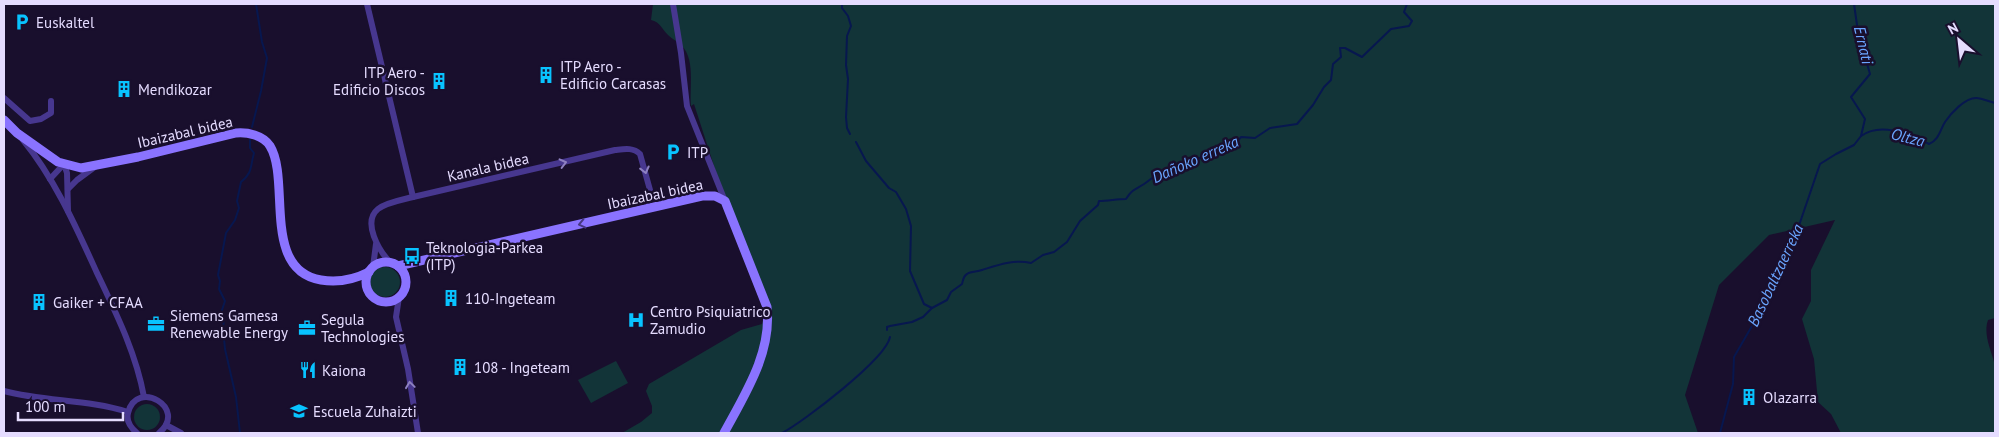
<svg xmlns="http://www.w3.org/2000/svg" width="1999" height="437" viewBox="0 0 1999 437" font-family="'PT Sans',sans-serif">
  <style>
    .green { fill: #123438 }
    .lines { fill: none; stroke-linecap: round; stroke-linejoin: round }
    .stream { stroke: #07174f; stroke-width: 2 }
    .street { stroke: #47378f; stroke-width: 6 }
    .secondary { stroke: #8a73ff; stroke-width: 9 }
    .oneway { stroke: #8e81c1 }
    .oneway2 { stroke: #463781 }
    .labels { text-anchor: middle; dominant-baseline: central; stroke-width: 5; stroke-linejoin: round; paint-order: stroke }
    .poi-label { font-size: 15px; fill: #e5dcff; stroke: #190f2d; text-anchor: start }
    .street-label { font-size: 15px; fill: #e5dcff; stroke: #190f2d }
    .water-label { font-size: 16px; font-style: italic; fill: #6aa5ff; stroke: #190f2d }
  </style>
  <rect width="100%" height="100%" fill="#190f2d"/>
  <!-- green -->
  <g class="green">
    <path d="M653,4h1342v314l-7,2c-5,14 3,30 6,42 5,15 1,54 1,71h-154l-10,-19 -13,-12 -4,-43 -12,-40 9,-18v-31l24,-50 -66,15 -50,50 -34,110 13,38h-1076l19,-11 11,-9v-7l-6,-15 3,-7 92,-54 21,-6 3,-11 -39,-110 -32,-99 -3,2c-2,-19 5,-47 -10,-61 -4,-4 -9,-6 -13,-10 -6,-6 -8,-13 -17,-15z"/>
    <circle cx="385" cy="282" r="15"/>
    <polygon points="616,361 628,383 591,403 578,380"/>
    <circle cx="147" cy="417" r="13"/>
  </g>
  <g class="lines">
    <!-- stream -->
    <g class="stream">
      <polyline points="842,4 842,8 848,16 851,26 847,36 846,65 848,79 846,117 847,128 850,134"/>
      <polyline points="252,127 261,91 267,58 262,42 256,4"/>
      <path d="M1861,136c21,-15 48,-1 68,8 10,-4 11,-14 16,-22 6,-9 20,-24 31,-24 6,0 14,4 19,5"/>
      <polyline points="856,142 866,161 889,188 896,192 906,209 911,226 910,271 924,304 932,308"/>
      <path d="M887,330v-3l3,-1 22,-4 11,-5 9,-9 15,-8 4,-8 11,-8c1,-3 1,-8 5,-10 4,-3 10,-2 15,-4 16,-5 32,-11 49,-7l12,-8 11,-3 13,-10 13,-21 18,-16 1,-4c9,0 18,-2 27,-2 6,-10 9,-9 18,-15 10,-7 15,-13 28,-14l3,-5c9,0 62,-20 66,-28l14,1 15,-10 27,-4 16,-19 11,-18 7,-7 2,-16 8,-7 -1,-9h5l17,9 29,-28 18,-3 3,-5 -8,-9 3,-8"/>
      <path d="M240,433l-4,-36 -11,-48 -2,-21 1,-9 -3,-6 4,-12 -6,-12 1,-8 -2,-6 8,-42 9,-13 4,-12 -2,-7 4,-19c12,-10 9,-15 13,-29l-4,-5v-8"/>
      <path d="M782,433c21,-11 104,-74 108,-96"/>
      <polyline points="1720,433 1733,384 1734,357 1767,300 1793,243 1820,164 1836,154 1854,145 1861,136 1865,119 1851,97 1870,74 1858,32 1854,4"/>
    </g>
    <!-- street -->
    <g class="street">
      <polyline points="367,4 413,197"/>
      <polyline points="673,4 681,53 687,106 725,201"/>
      <polyline points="4,98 30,121 41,119 51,113 51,101"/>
      <path d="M23,140c32,39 53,87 74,133 19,40 39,80 47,124"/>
      <polyline points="50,179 64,164 67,173 68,211"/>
      <polyline points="68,189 77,180 96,166"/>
      <path d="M390,262c-11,-11 -28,-40 -12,-53 9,-7 24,-9 35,-12l202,-47c9,-1 18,-3 25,4l10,36 -3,18"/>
      <polyline points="373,267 376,244"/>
      <polyline points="399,297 396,317 408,369 418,433"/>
      <path d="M4,391c41,11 84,8 124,21"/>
      <polyline points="166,425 181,433"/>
      <path d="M137,433c-6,-5 -11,-12 -9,-20 8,-35 61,-5 31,20"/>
    </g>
    <!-- secondary -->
    <g class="secondary">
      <path d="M4,120l13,13 41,29 23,6 57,-11 98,-24c11,-1 27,2 34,13 21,34 -9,124 51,134 17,3 32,0 48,-8"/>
      <circle cx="386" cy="282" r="20"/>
      <path d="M398,266l304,-70h13l10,5 42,106c5,46 -22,87 -43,126"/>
    </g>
  </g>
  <!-- one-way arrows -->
  <defs><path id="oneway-chevron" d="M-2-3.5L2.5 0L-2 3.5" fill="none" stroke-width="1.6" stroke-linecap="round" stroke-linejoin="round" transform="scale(1.25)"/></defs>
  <g class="oneway">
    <use href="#oneway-chevron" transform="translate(563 163) rotate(-14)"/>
    <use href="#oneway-chevron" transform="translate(645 170) rotate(76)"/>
    <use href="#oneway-chevron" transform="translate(410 385) rotate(-98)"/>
  </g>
  <use class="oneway2" href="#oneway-chevron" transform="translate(582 224) rotate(167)"/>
  <!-- icons -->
  <defs>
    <g id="parking-bare" transform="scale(1.35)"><path d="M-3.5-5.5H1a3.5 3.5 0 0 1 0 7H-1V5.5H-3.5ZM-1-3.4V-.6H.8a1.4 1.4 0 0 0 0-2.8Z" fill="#08c3ff" stroke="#190f2d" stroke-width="2.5" paint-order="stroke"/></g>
    <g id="building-bare" transform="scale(1.35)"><path d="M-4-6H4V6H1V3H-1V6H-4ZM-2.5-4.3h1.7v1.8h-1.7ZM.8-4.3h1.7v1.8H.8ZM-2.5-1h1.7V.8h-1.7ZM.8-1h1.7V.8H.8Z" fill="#08c3ff" stroke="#190f2d" stroke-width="2.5" paint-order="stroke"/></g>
    <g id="bus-bare" transform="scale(1.35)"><path d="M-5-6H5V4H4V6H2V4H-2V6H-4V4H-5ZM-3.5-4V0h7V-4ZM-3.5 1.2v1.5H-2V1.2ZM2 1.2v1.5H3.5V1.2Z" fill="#08c3ff" stroke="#190f2d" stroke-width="2.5" paint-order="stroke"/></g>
    <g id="hospital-bare" transform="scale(1.35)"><path d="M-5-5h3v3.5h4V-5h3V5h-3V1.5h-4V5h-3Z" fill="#08c3ff" stroke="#190f2d" stroke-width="2.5" paint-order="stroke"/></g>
    <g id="office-bare" transform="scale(1.35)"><path d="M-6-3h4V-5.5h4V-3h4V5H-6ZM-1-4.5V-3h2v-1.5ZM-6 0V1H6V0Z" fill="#08c3ff" stroke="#190f2d" stroke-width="2.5" paint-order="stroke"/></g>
    <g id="restaurant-bare" transform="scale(1.35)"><path d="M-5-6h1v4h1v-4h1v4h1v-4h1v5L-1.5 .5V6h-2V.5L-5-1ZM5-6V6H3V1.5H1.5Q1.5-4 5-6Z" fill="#08c3ff" stroke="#190f2d" stroke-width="2.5" paint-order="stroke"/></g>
    <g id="school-bare" transform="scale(1.35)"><path d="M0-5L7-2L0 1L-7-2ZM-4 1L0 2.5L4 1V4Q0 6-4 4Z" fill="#08c3ff" stroke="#190f2d" stroke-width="2.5" paint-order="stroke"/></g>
  </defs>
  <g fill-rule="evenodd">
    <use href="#parking-bare" x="22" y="22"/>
    <use href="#building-bare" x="546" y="75"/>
    <use href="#building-bare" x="439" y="81"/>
    <use href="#building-bare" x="124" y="89"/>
    <use href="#parking-bare" x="673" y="152"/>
    <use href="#bus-bare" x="412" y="256"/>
    <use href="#building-bare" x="451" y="298"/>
    <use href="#building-bare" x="39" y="302"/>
    <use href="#hospital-bare" x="636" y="320"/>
    <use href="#office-bare" x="156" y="324"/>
    <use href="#office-bare" x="307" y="328"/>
    <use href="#building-bare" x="460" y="367"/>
    <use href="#restaurant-bare" x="308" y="370"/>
    <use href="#building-bare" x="1749" y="397"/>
    <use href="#school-bare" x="299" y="411"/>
  </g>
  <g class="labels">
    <!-- poi labels -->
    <g class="poi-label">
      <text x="36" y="22">Euskaltel</text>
      <text x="560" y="66">ITP Aero -<tspan x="560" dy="17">Edificio Carcasas</tspan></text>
      <text x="425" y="72" text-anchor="end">ITP Aero -<tspan x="425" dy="17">Edificio Discos</tspan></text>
      <text x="138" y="89">Mendikozar</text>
      <text x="687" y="152">ITP</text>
      <text x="426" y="247">Teknologia-Parkea<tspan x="426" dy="17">(ITP)</tspan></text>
      <text x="465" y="298">110-Ingeteam</text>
      <text x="53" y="302">Gaiker + CFAA</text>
      <text x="650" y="311">Centro Psiquiatrico<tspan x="650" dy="17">Zamudio</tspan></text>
      <text x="170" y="315">Siemens Gamesa<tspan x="170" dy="17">Renewable Energy</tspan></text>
      <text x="321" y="319">Segula<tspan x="321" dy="17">Technologies</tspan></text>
      <text x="474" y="367">108 - Ingeteam</text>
      <text x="322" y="370">Kaiona</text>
      <text x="1763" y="397">Olazarra</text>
      <text x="313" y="411">Escuela Zuhaizti</text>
    </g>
    <!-- street labels -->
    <g class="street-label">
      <text transform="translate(185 132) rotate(-13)">Ibaizabal bidea</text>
      <text transform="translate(488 167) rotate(-13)">Kanala bidea</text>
      <text transform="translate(655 194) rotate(-12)">Ibaizabal bidea</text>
    </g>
    <!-- water labels -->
    <g class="water-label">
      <text transform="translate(1864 45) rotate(77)">Ernati</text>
      <text transform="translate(1908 137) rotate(14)">Oltza</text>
      <text transform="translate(1195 159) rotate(-24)">Dañoko erreka</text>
      <text transform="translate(1775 275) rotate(-65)">Basobaltzaerreka</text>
    </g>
  </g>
  <!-- border -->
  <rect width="1999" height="437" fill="none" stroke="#e5dcff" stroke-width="10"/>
  <!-- north arrow -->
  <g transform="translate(1959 40) rotate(332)" stroke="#190f2d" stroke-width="4" paint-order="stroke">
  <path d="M0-4L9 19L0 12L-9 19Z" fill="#e5dcff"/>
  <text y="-8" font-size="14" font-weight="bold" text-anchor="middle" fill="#e5dcff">N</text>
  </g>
  <!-- scale -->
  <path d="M18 412v8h105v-8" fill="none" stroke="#e5dcff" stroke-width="2.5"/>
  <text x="25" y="412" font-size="15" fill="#e5dcff" stroke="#190f2d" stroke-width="4" paint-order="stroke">100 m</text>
</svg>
